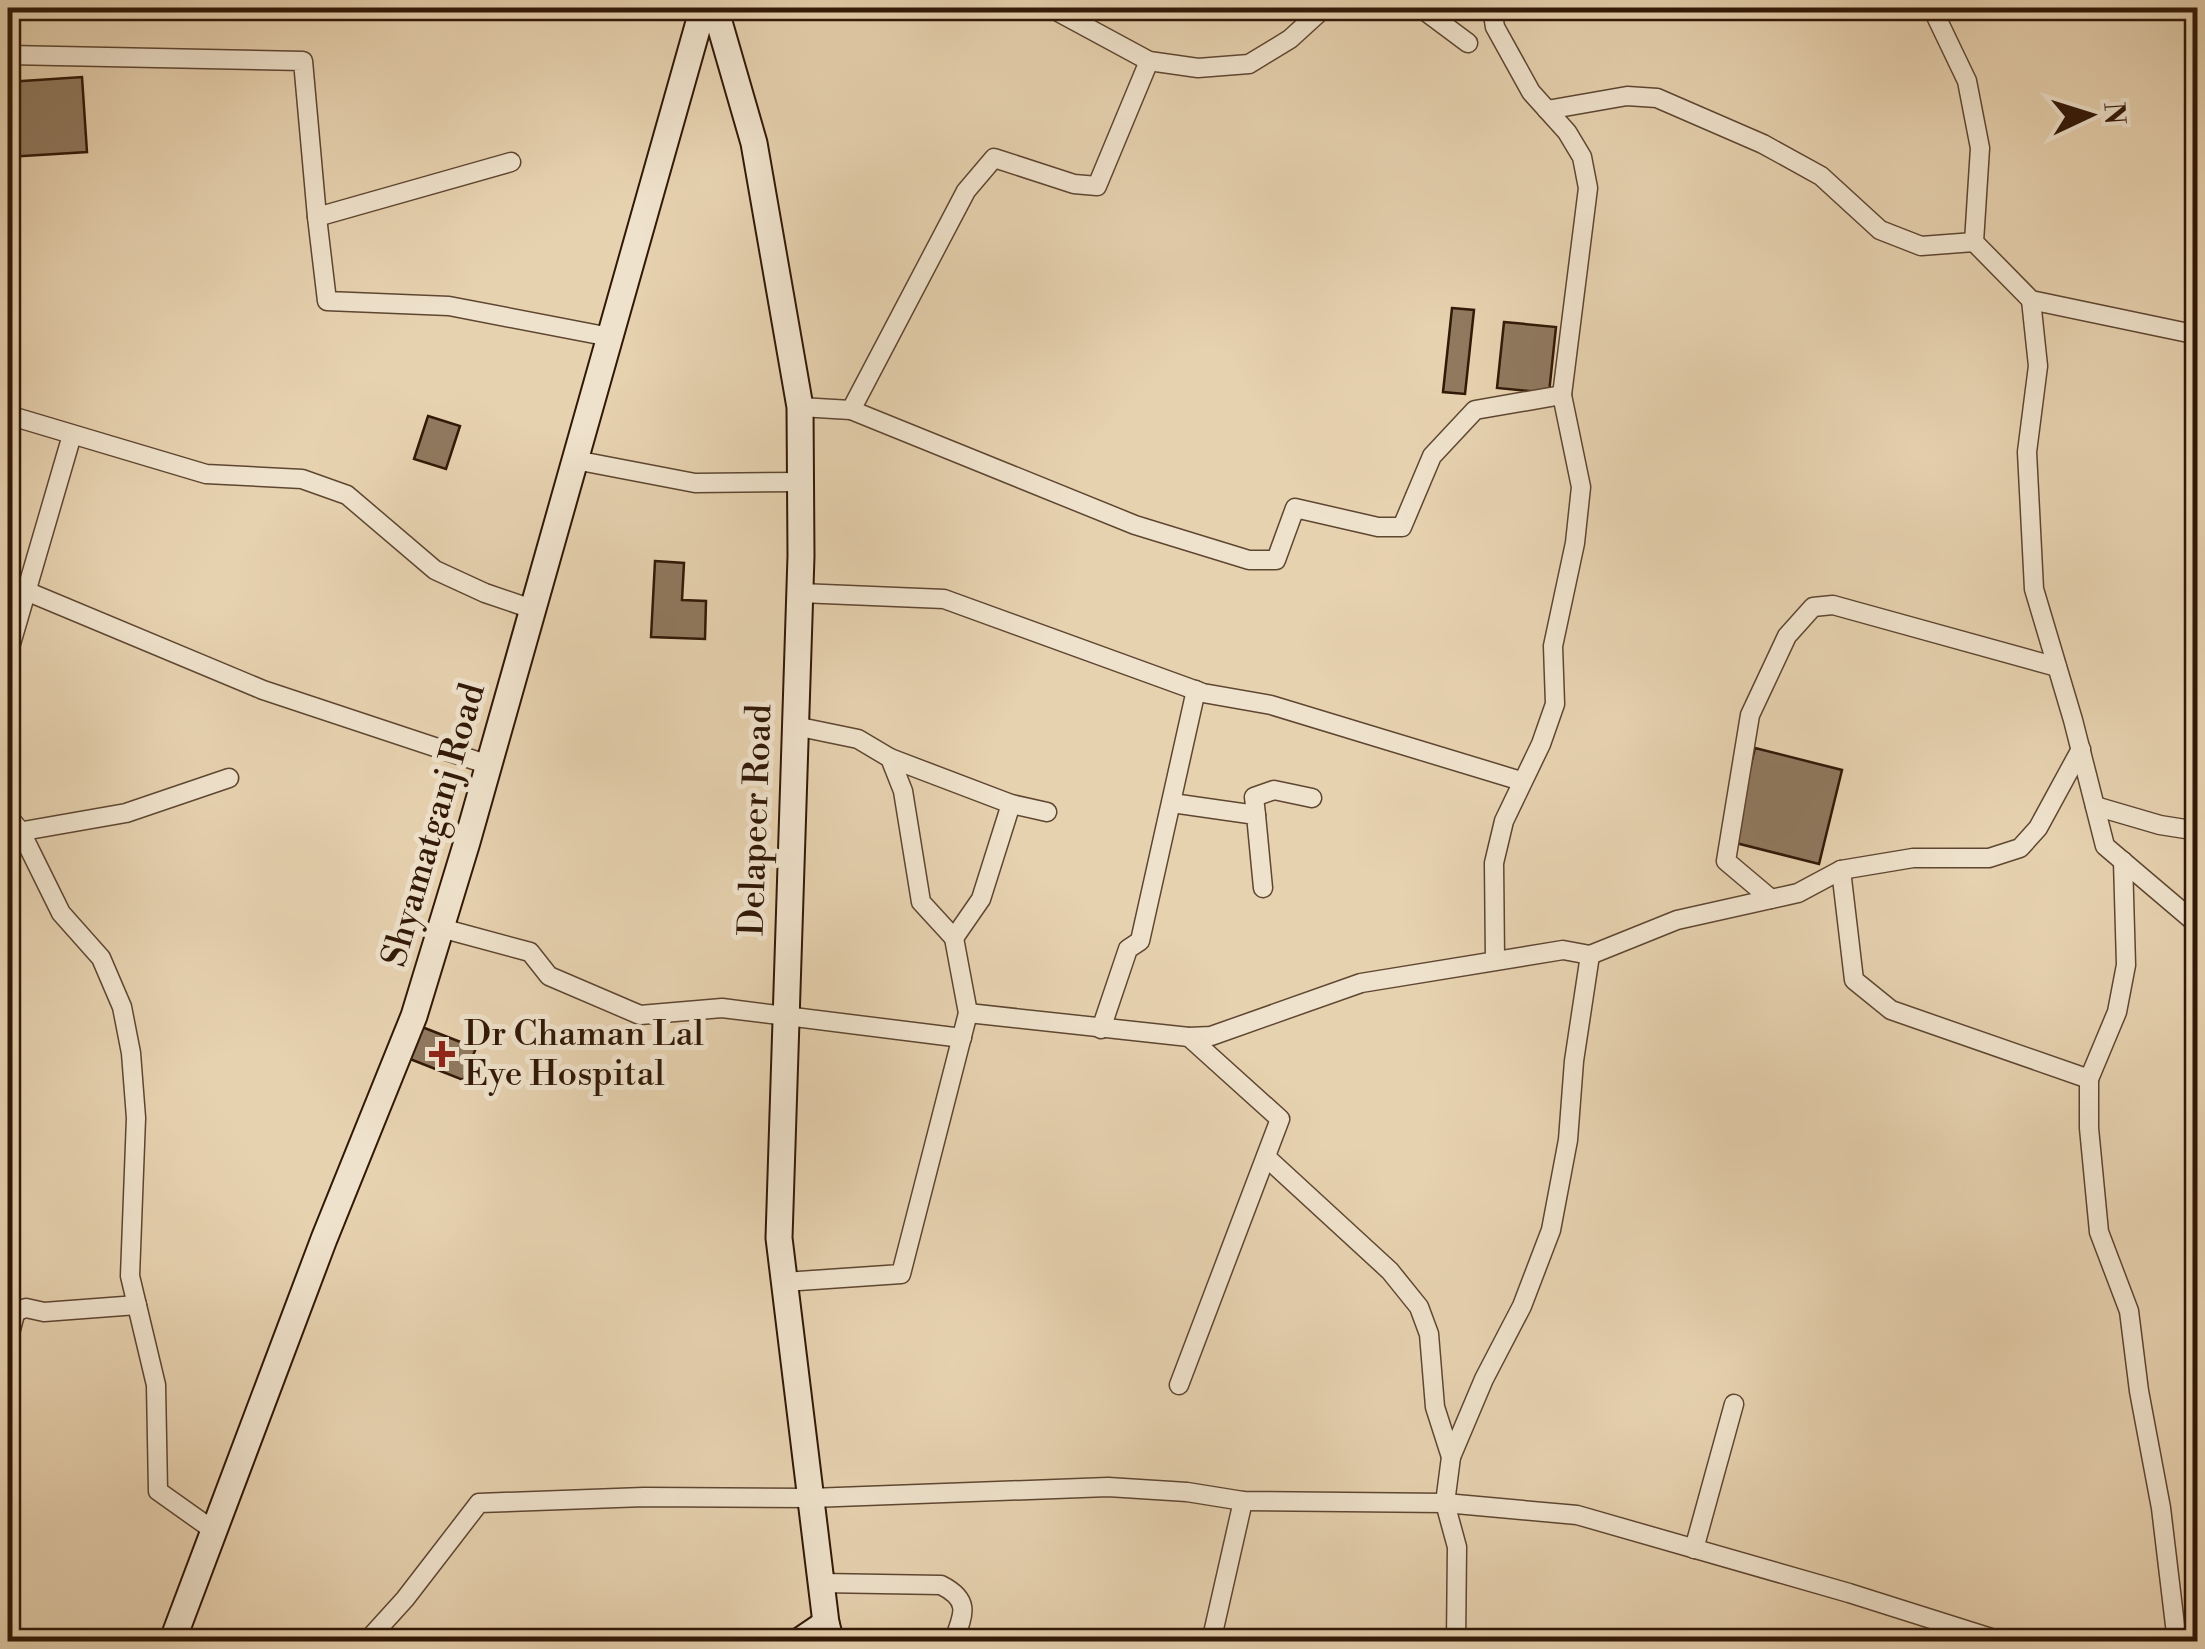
<svg xmlns="http://www.w3.org/2000/svg" width="2205" height="1649" viewBox="0 0 2205 1649" font-family="'Libre Bodoni',serif">
  <style>
    .building { fill: #90795f; stroke: #311807; stroke-width: 2.5 }
    .lines { fill: none; stroke-linecap: round; stroke-linejoin: round }
    .street-casing { stroke: #5e4631; stroke-width: 21 }
    .secondary-casing { stroke: #311807; stroke-width: 29 }
    .street { stroke: #efe2cc; stroke-width: 18 }
    .secondary { stroke: #efe2cc; stroke-width: 25 }
    .poi-dot { fill: #8f2418; stroke: #efe2cc; stroke-width: 4 }
    .labels { text-anchor: middle; dominant-baseline: central; stroke-width: 10; stroke-linejoin: round; paint-order: stroke }
    .street-label { font-size: 35px; fill: #311807; stroke: #efe2cc }
    .poi-label { font-size: 35px; fill: #311807; stroke: #efe2cc; text-anchor: start }
  </style>
  <rect width="100%" height="100%" fill="#e7d2b0"/>
  <filter id="stains"><feTurbulence type="fractalNoise" baseFrequency=".002" numOctaves="4"/><feColorMatrix values="0 0 0 0 .2 0 0 0 0 .09 0 0 0 0 .02 0 0 0 .5 -.17"/></filter>
  <radialGradient id="worn" r=".72"><stop offset=".6" stop-color="#630" stop-opacity="0"/><stop offset="1" stop-color="#630" stop-opacity=".3"/></radialGradient>
  <!-- building -->
  <g class="building">
    <polygon points="82,77 87,152 8,157 8,82"/>
    <polygon points="1452,308 1474,310 1465,394 1443,392"/>
    <polygon points="1504,322 1556,327 1549,393 1497,388"/>
    <polygon points="428,416 460,426 446,469 414,459"/>
    <polygon points="655,561 684,563 682,600 706,601 705,639 651,637"/>
    <polygon points="1755,748 1842,770 1819,864 1732,842"/>
    <polygon points="422,1027 476,1048 463,1080 410,1059"/>
  </g>
  <g class="lines">
    <!-- street casing -->
    <g class="street-casing">
      <g id="street">
        <polyline points="1051,8 1149,61 1198,68 1249,64 1290,39 1324,8"/>
        <polyline points="1421,8 1468,43"/>
        <polyline points="1492,8 1495,27 1531,92 1567,132 1582,157 1588,188 1562,395 1581,487 1575,543 1553,646 1555,704 1541,744 1504,821 1494,863 1495,960"/>
        <polyline points="1932,8 1967,81 1980,148 1974,242 2031,300 2198,335"/>
        <polyline points="2192,8 2198,18"/>
        <polyline points="8,55 303,61 317,217 511,162"/>
        <polyline points="1547,110 1627,96 1657,98 1763,144 1821,176 1880,230 1921,246 1974,242"/>
        <polyline points="317,217 327,301 449,306 610,337"/>
        <polyline points="2031,300 2038,366 2027,452 2034,589 2073,720 2105,846 2198,925"/>
        <polyline points="800,407 851,410 1135,525 1249,560 1276,560 1295,508 1378,527 1402,527 1432,456 1475,410 1562,395"/>
        <polyline points="851,410 966,191 994,158 1074,184 1097,186 1149,61"/>
        <polyline points="8,415 206,474 302,479 347,495 435,570 485,593 532,609"/>
        <polyline points="575,460 695,483 801,482"/>
        <polyline points="8,591 26,591 263,690 489,765"/>
        <polyline points="800,593 944,599 1203,693 1271,705 1521,781"/>
        <polyline points="8,654 72,435"/>
        <polyline points="795,726 858,739 890,758 903,791 921,902 954,938 981,899 1011,804"/>
        <polyline points="890,758 1011,804 1047,812"/>
        <polyline points="1172,803 1256,815 1263,888"/>
        <polyline points="2095,806 2160,825 2198,831"/>
        <polyline points="1256,815 1254,797 1274,790 1312,798"/>
        <polyline points="8,816 21,832 61,913 101,958 122,1007 131,1053 136,1118 130,1276 156,1385 158,1491 213,1530"/>
        <polyline points="12,833 126,813 229,778"/>
        <polyline points="2123,861 2126,965 2117,1012 2089,1079 2089,1128 2099,1232 2129,1311 2139,1391 2161,1508 2177,1642"/>
        <polyline points="1841,870 1854,980 1891,1010 2089,1079"/>
        <polyline points="1771,899 1726,861 1750,715 1787,636 1813,607 1833,605 2057,667"/>
        <polyline points="441,928 530,952 549,976 640,1015 722,1008 962,1038"/>
        <polyline points="968,1013 1189,1037 1211,1036 1361,983 1563,950 1590,955 1677,920 1798,893 1841,870 1913,858 1989,858 2020,848 2038,828 2081,749"/>
        <polyline points="1101,1029 1128,949 1140,941 1196,690"/>
        <polyline points="1266,1157 1390,1271 1419,1307 1429,1334 1435,1407 1451,1457 1445,1503 1457,1547 1456,1642"/>
        <polyline points="784,1282 901,1274 968,1013 954,938"/>
        <polyline points="8,1314 26,1308 44,1312 137,1305"/>
        <polyline points="8,1341 15,1314"/>
        <polyline points="1179,1385 1280,1119 1189,1037"/>
        <polyline points="1451,1457 1484,1379 1522,1306 1551,1230 1568,1140 1574,1061 1590,955"/>
        <polyline points="1694,1549 1734,1404"/>
        <path d="M821,1583l120,2c30,15 23,29 12,57"/>
        <polyline points="366,1642 405,1599 479,1503 644,1497 811,1498 1108,1487 1187,1492 1243,1501 1445,1503 1577,1515 1849,1593 2004,1642"/>
        <polyline points="1211,1642 1243,1501"/>
      </g>
    </g>
    <!-- secondary casing -->
    <g class="secondary-casing">
      <g id="secondary">
        <polyline points="715,8 754,143 800,407 801,556 779,1238 826,1623 831,1642"/>
        <polyline points="172,1642 324,1239 414,1016 467,842 703,8"/>
        <polyline points="798,1642 826,1623"/>
      </g>
    </g>
    <!-- street -->
    <use href="#street" class="street"/>
    <!-- secondary -->
    <use href="#secondary" class="secondary"/>
  </g>
  <!-- markers -->
  <path class="poi-dot" d="M437 1039h10v10h10v10h-10v10h-10v-10h-10v-10h10z"/>
  <g class="labels">
    <!-- street labels -->
    <g class="street-label">
      <text transform="translate(756 820) rotate(-88)">Delapeer Road</text>
      <text transform="translate(434 825) rotate(-74)">Shyamatganj Road</text>
    </g>
    <!-- poi labels -->
    <g class="poi-label">
      <text x="464" y="1034">Dr Chaman Lal<tspan x="464" dy="40">Eye Hospital</tspan></text>
    </g>
  </g>
  <!-- margin -->
  <rect width="2205" height="1649" fill="none" stroke="#e7d2b0" stroke-width="40"/>
  <rect x="10" y="10" width="2185" height="1629" fill="none" stroke="#311807" stroke-width="5"/>
  <rect x="20" y="20" width="2165" height="1609" fill="none" stroke="#311807" stroke-width="2.5"/>
  <!-- north arrow -->
  <g transform="translate(2090 115) rotate(86)" stroke="#efe2cc" stroke-width="8" paint-order="stroke">
  <path d="M0-8L18 38L0 25L-18 38Z" fill="#311807"/>
  <text y="-15" font-size="28" font-weight="bold" text-anchor="middle" fill="#311807">N</text>
  </g>
  <rect width="100%" height="100%" filter="url(#stains)"/>
  <rect width="100%" height="100%" fill="url(#worn)"/>
</svg>
